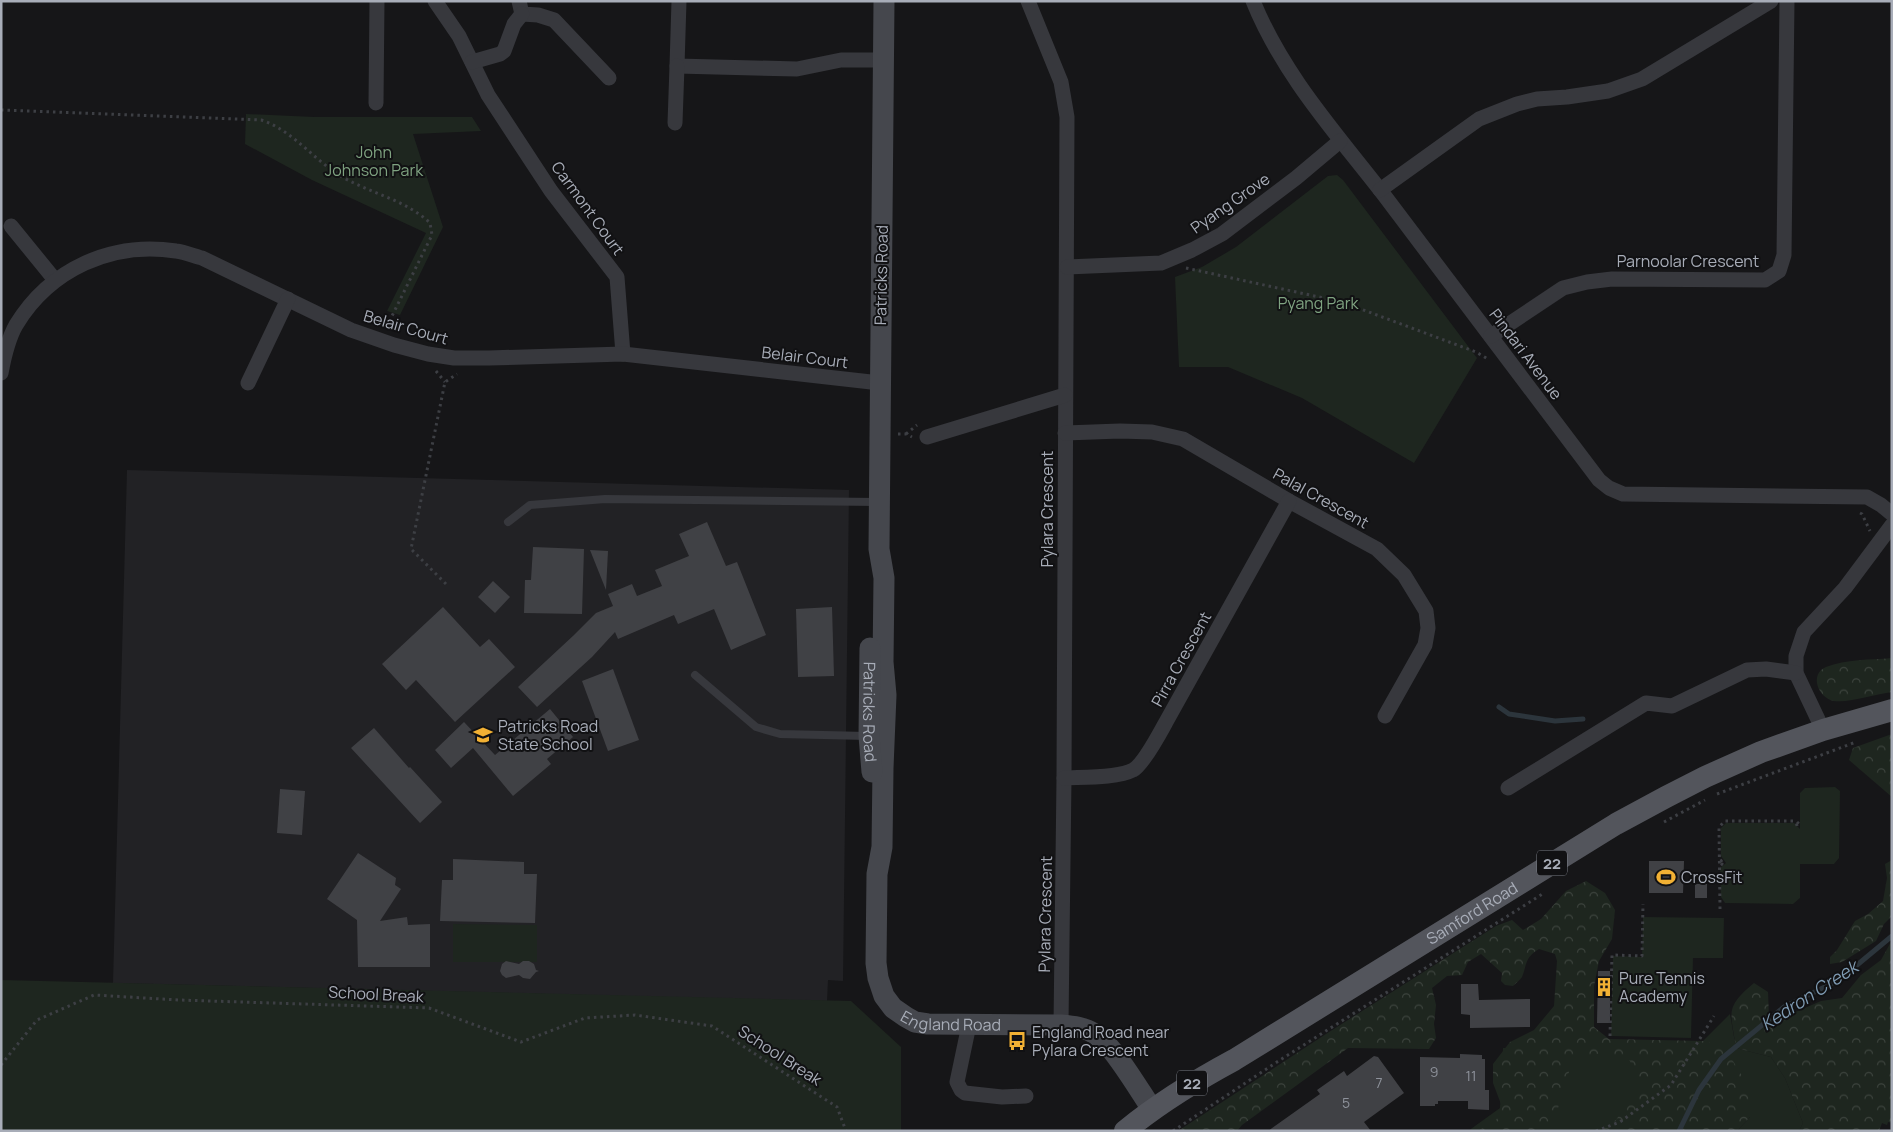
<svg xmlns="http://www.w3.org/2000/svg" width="1893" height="1132" viewBox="0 0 1893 1132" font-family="Manrope,sans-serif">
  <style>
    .built { fill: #222225 }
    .green { fill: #1e261f }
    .forest { fill: url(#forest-crowns) }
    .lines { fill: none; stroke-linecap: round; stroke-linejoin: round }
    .stream { stroke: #2c353c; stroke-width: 5 }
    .building { fill: #404145 }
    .path { stroke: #3d3f44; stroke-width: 3; stroke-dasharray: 2.5 4; stroke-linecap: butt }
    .service { stroke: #37383d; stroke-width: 8 }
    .minor { stroke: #37383d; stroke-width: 15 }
    .secondary { stroke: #45474d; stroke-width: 21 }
    .primary { stroke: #53555c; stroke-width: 22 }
    .labels { text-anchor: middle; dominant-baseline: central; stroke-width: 4; stroke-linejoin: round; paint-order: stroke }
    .number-label { font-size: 14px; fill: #8e929b }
    .shield { fill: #111113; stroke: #7b7e86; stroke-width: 1 }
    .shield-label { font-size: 15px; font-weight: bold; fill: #a8adb8 }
    .park-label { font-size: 16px; fill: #7fa381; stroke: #111113 }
    .street-label { font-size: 16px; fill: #a8adb8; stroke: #111113 }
    .poi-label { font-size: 16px; fill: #a8adb8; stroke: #111113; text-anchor: start }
    .water-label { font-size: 18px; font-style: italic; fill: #7f9bb3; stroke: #111113 }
  </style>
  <defs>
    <pattern id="forest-crowns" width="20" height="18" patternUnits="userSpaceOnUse" patternTransform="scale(1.25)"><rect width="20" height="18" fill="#1e261f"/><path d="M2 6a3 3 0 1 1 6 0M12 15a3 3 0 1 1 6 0" fill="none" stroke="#3c433d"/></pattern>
  </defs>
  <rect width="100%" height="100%" fill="#161618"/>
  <!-- built -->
  <polygon class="built" points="127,470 849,490 843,981 828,980 827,1001 113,983"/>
  <!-- green -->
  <g class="green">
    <polygon points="246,114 314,117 472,117 481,131 413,134 443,227 400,315 387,311 426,233 312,180 245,144"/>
    <polygon points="1337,175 1343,180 1477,358 1414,463 1302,398 1228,367 1179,367 1175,277 1202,267 1236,247 1328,176"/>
    <polygon points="1835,787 1840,791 1839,858 1834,864 1800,864 1800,898 1793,904 1725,903 1721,897 1720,868 1726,863 1721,856 1721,828 1726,823 1794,823 1800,829 1800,793 1805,788"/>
    <polygon points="1643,917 1724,918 1723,958 1693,958 1691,1038 1611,1036 1613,956 1642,957"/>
    <polygon points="453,924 537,925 537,962 453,962"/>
    <polygon points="1,980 851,1001 901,1047 901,1131 1,1131"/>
    <polygon points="1730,1014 1736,1048 1771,1057 1785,1078 1803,1123 1799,1131 1737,1131 1750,1117 1647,1131 1468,1131 1500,1108 1503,1048 1703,1041"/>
  </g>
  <!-- forest -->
  <g class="forest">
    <path d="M1892,658v34c-17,2 -42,11 -58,9 -16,-3 -25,-27 -8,-34 20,-8 45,-7 66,-9z"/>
    <polygon points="1892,734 1892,797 1849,760 1853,748"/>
    <polygon points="1892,860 1892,916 1884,924 1876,941 1842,962 1830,964 1830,957 1837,950 1855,921 1868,914 1883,901 1887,878 1885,864"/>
    <path d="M1586,881l19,12 10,17 -3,29 -13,22 -5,25v41l15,12 95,2 16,5 13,15 17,28v28l-13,14h-140l19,-11 22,-33 -8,-26 -33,-7 -25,8 -20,66 -3,3h-71l20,-13 3,-14 -8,-21v-19l17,-22 24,-12 20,-24 3,-45 -2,-7 -16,-5c-14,8 -12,15 -17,28 -2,3 -6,6 -9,9l-8,-1 -4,-4 1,-8 -21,-19 -13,8 -6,13 -15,1 -15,12 4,17 -2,19 2,14 -7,11 -81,-1 -106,77 -5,6h-59l148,-97 170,-108 16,-6 11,10 18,-11 25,-28z"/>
    <path d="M1892,940v183l-4,-1 -1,3 -5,-2 -3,8h-80l4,-8 -18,-45 -14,-21 -35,-9c-5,-36 -12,-40 18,-65l14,9 1,25 6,4 46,-20 21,-3 19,-23 20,-15z"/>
  </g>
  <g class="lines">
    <!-- stream -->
    <g class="stream">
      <polyline points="1499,707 1509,714 1555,721 1583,719"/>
      <polyline points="1679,1131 1699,1090 1721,1059 1784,1007 1839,980 1892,936"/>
    </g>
  </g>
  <!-- building -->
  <g class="building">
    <polygon points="707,522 726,566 737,562 766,635 731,650 714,609 678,624 674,615 618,639 615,632 592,657 537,707 518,687 574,635 596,613 613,606 608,594 632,584 637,596 662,586 655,570 689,556 679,534"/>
    <polygon points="533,547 584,549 582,614 524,613 525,580 531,580"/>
    <polygon points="590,550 608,551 606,590"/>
    <polygon points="493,581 510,597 495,613 478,597"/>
    <polygon points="443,607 480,647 489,639 515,667 455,722 416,680 406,690 382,664"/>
    <polygon points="832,607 834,676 798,677 796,609"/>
    <polygon points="613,669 639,740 608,751 582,681"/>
    <polygon points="550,709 573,737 547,759 551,764 513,796 473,748 451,768 435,750 464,722 495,755"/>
    <polygon points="374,728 409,768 410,767 442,802 420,823 351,748"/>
    <polygon points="280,789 305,791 302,835 277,833"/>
    <polygon points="358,853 396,878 395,885 401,889 380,921 407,917 408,925 430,924 430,967 358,967 357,920 327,899"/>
    <polygon points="453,859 524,862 524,874 537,874 535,923 440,921 442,880 453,880"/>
    <polygon points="1649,861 1684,861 1683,893 1649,893"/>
    <rect x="1695" y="884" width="12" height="14"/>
    <polygon points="506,961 519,964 523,961 529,961 534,964 536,970 539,971 536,972 530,979 523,978 519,975 506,978 502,975 500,971 502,964"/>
    <polygon points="1598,971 1610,971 1610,1023 1597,1023"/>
    <polygon points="1461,984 1478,984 1479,1000 1530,999 1530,1027 1470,1028 1470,1015 1461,1014"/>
    <polygon points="1460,1054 1482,1055 1482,1059 1485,1059 1485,1090 1489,1090 1489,1110 1468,1109 1468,1101 1438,1101 1438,1104 1435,1104 1435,1106 1420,1106 1420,1057 1460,1058"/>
    <polygon points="1374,1056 1378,1057 1404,1093 1364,1122 1371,1131 1268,1131 1320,1094 1317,1090 1344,1071 1347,1076"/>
  </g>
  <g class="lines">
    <!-- path -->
    <g class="path">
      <path d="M1,110l260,10c31,10 51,38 78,55 29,18 66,24 91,48l2,12 -41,83 5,12"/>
      <polyline points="1186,268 1342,302 1476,352 1488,359"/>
      <polyline points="436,371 445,382"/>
      <polyline points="898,434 906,434 912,437"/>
      <polyline points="906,434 917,425"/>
      <polyline points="1860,513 1862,514 1870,531"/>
      <polyline points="446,584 411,549 445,382 457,374"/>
      <polyline points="1717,794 1856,742"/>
      <polyline points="1664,822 1705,800"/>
      <polyline points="1797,826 1796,821 1800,825"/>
      <polyline points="1723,865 1719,862 1724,859"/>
      <polyline points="1720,909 1719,827 1725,821 1796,821"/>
      <polyline points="1610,1036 1612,955 1642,956 1643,904"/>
      <polyline points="1,1065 37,1020 94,995 179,1000 429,1008 521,1042 585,1018 635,1015 712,1026 837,1107 846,1131"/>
      <polyline points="1173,1131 1280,1060 1544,893"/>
      <polyline points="1596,1131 1620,1122 1671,1085 1714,1016"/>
    </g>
    <!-- service -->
    <g class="service">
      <polyline points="508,522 530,505 605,499 878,502"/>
      <polyline points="695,675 756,727 780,734 867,736"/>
    </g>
    <!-- minor -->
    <g class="minor">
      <polyline points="435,1 459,36 488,95 551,191 617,277 623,354"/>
      <polyline points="519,1 522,14 538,15 554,20 609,78"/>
      <polyline points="679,1 677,66 797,69 841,60 884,60"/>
      <polyline points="1028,1 1061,82 1067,117 1064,778 1061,1025"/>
      <path d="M1253,1c30,74 83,132 131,194 71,95 143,190 215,285l10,8 14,6 244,3 14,8 11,9"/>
      <polyline points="472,62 500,54 504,51 514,24 522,14"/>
      <polyline points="376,103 377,1"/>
      <polyline points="675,123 677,66"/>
      <polyline points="1380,190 1479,119 1517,104 1537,99 1567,97 1608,91 1642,79 1771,1"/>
      <polyline points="11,226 55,280"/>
      <polyline points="1067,267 1161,263 1192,250 1222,234 1296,178 1340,141"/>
      <polyline points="1491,336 1563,288 1587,282 1612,279 1765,280 1779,271 1784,255 1787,1"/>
      <path d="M1,373c3,-16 7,-34 15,-48 34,-56 96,-84 160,-74 9,1 18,5 26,7l149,72 43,15 34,9 26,4h35l134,-4 257,29"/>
      <polyline points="248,383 288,299"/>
      <polyline points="1065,433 1120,431 1152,432 1183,439 1289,501 1377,549 1404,575 1426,611 1428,628 1425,645 1385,716"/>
      <polyline points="927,437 1065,395"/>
      <polyline points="1823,730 1796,673 1796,656 1804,632 1845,588 1892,525"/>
      <path d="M1064,778c18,-1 54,0 69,-8 10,-5 27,-37 33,-48l123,-221"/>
      <polyline points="1508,788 1646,703 1672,706 1747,670 1766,669 1796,673"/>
      <polyline points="969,1025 957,1082 961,1090 965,1093 1002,1097 1026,1096"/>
    </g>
    <!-- secondary -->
    <g class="secondary">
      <path id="s1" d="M884,1l-5,548 5,29 -1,84 3,33 -3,73 -1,79 -5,27 -1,89 2,15 6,18 9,12 13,9 9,5 13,2 133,1c12,1 23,2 34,9 18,11 44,56 57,75"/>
      <path id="s2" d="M870,648l-1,88 3,36"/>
    </g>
    <!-- primary -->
    <path class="primary" id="s3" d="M1125,1131c34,-28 70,-50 109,-71l382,-236 50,-27 39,-20 56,-25 62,-22 69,-20"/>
  </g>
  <!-- icons -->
  <defs>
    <g id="school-bare" transform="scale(1.5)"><path d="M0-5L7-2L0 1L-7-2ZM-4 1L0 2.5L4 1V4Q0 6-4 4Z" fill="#f2b134" stroke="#111113" stroke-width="2.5" paint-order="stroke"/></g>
    <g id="stadium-bare" transform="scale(1.5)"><path d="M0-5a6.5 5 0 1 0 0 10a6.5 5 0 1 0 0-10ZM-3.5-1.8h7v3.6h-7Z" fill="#f2b134" stroke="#111113" stroke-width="2.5" paint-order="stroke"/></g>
    <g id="building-bare" transform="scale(1.5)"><path d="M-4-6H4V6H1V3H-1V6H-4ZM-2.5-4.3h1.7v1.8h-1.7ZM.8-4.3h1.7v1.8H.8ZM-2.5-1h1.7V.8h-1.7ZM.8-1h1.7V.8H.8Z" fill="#f2b134" stroke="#111113" stroke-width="2.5" paint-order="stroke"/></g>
    <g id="bus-bare" transform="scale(1.5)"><path d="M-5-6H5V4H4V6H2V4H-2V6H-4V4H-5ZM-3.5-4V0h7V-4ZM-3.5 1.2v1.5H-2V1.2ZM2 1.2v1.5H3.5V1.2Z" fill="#f2b134" stroke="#111113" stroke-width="2.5" paint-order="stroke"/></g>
  </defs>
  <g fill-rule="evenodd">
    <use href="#school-bare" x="483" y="735"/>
    <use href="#stadium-bare" x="1666" y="877"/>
    <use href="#building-bare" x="1604" y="987"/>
    <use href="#bus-bare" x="1017" y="1041"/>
  </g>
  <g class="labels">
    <!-- number labels -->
    <g class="number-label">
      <text x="1434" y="1071">9</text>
      <text x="1471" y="1075">11</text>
      <text x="1379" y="1082">7</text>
      <text x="1346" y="1102">5</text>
    </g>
    <!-- shield labels -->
    <g class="shield">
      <rect x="1537" y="850.5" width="30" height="25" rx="4"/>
      <rect x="1177" y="1070.5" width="30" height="25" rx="4"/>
    </g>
    <g class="shield-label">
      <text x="1552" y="863">22</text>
      <text x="1192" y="1083">22</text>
    </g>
    <!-- park labels -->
    <g class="park-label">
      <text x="374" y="152">John<tspan x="374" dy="18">Johnson Park</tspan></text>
      <text x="1318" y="303">Pyang Park</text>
    </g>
    <!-- street labels -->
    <g class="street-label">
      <text transform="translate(1230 203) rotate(-35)">Pyang Grove</text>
      <text transform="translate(588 208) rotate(54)">Carmont Court</text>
      <text x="1688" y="261">Parnoolar Crescent</text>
      <text transform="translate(881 275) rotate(-89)">Patricks Road</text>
      <text transform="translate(406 327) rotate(16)">Belair Court</text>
      <text transform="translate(1526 354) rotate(53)">Pindari Avenue</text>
      <text transform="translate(805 357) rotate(7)">Belair Court</text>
      <text transform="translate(1321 498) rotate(29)">Palal Crescent</text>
      <text transform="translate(1047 509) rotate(-90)">Pylara Crescent</text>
      <text transform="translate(1181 659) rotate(-61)">Pirra Crescent</text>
      <text stroke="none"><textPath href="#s2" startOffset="64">Patricks Road</textPath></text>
      <text stroke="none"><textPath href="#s3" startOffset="410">Samford Road</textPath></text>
      <text transform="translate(1045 914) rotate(-89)">Pylara Crescent</text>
      <text transform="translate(376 994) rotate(3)">School Break</text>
      <text stroke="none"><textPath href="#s1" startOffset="1074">England Road</textPath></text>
      <text transform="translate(780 1055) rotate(33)">School Break</text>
    </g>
    <!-- poi labels -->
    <g class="poi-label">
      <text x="498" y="726">Patricks Road<tspan x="498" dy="18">State School</tspan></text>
      <text x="1681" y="877">CrossFit</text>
      <text x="1619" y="978">Pure Tennis<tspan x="1619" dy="18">Academy</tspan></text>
      <text x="1032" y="1032">England Road near<tspan x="1032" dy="18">Pylara Crescent</tspan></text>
    </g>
    <!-- water labels -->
    <g class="water-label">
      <text transform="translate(1809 995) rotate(-33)">Kedron Creek</text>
    </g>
  </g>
  <!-- border -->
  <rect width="1893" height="1132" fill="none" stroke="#a8adb8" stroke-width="5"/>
</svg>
